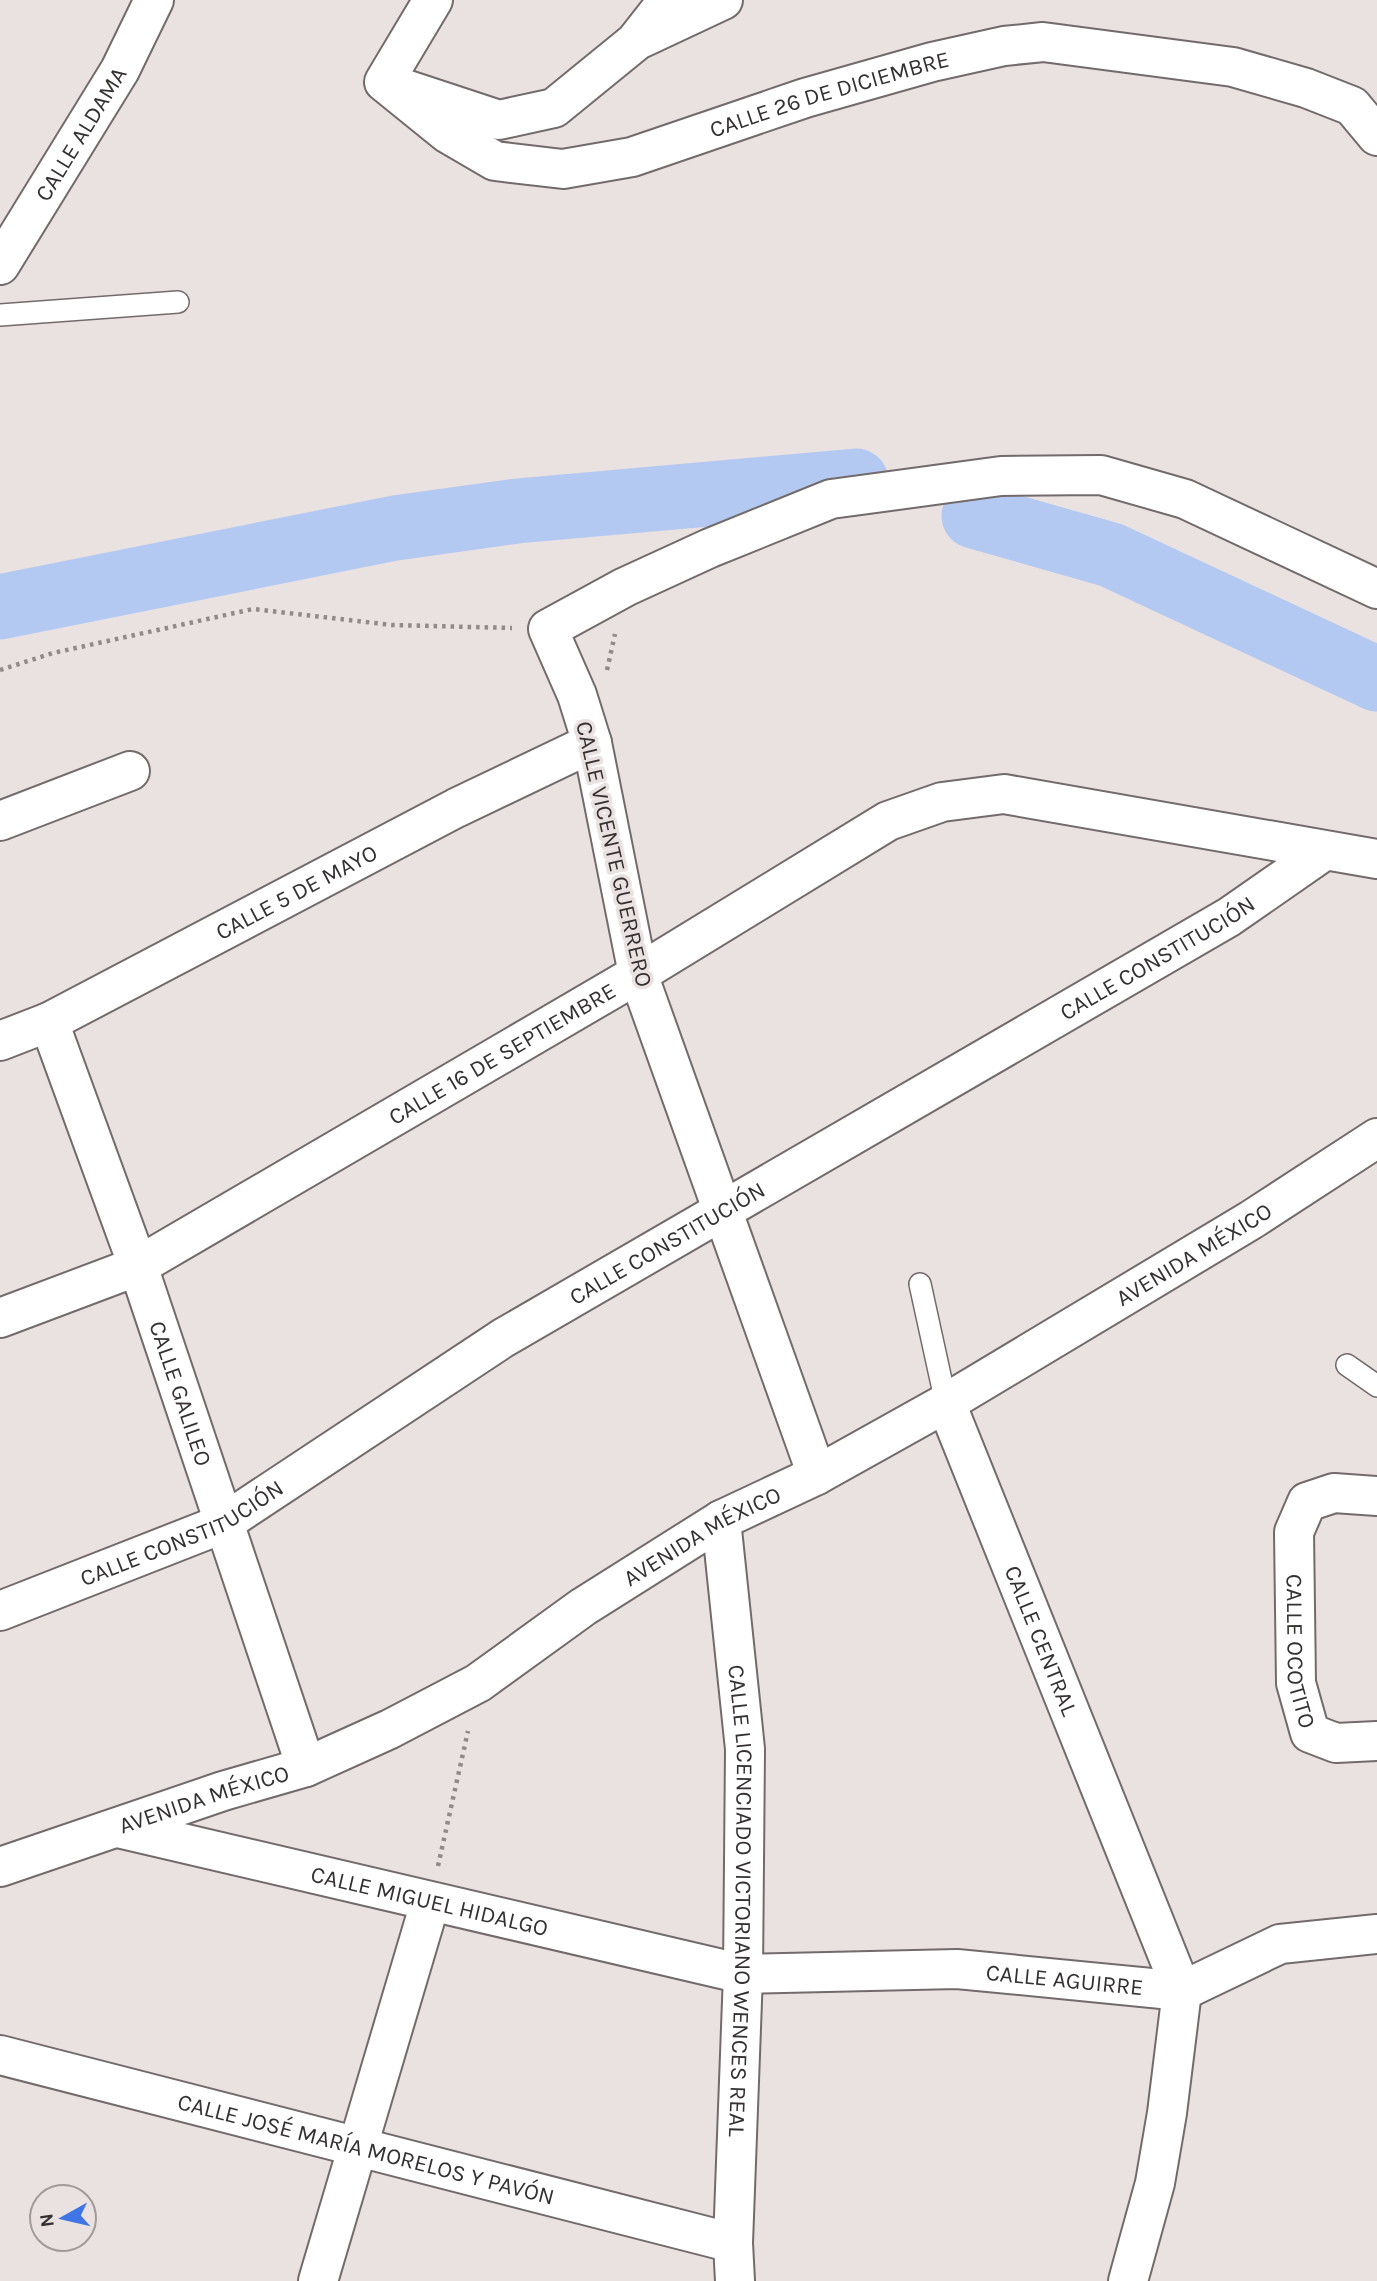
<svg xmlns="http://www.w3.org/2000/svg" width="1377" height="2281" viewBox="0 0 1377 2281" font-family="Karla,sans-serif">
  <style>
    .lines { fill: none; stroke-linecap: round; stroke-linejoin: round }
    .river { stroke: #b3c9f2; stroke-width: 65 }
    .service-casing { stroke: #736b6b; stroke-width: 24 }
    .minor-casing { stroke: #736b6b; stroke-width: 42 }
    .path { stroke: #908a89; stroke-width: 4.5; stroke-dasharray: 3.5 5; stroke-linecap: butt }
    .service { stroke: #fff; stroke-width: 21 }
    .minor { stroke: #fff; stroke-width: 38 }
    .labels { text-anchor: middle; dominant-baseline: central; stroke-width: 7; stroke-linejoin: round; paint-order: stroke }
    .street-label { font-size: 23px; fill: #343130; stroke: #eae1e1 }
  </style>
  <rect width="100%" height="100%" fill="#eae1e1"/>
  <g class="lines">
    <!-- river -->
    <g class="river">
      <polyline points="974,516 1111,555 1377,679"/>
      <polyline points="0,607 395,528 517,511 856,481"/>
    </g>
    <!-- service casing -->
    <g class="service-casing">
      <g id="service">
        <polyline points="0,315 178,302"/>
        <polyline points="920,1284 946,1403"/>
        <polyline points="1347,1365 1377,1386"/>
      </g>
    </g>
    <!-- minor casing -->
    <g class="minor-casing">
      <g id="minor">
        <path id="s1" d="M433,0l-49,82 63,51 48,28 68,8 69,-12 173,-59 127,-36 72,-16 39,-4 190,25 73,21 46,18 25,30"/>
        <polyline points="642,38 723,0"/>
        <polyline points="405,89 499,120 554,108 635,42 668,0"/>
        <path id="s2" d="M0,265l120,-195 34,-70"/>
        <polyline points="0,821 130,771"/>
        <path id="s3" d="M49,1022l89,244 168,501"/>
        <path id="s4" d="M0,1041l49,-19 407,-214 136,-65"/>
        <path id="s5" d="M0,1318l138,-52 500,-292 250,-153 54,-19 62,-8 373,65"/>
        <path id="s6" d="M946,1403l236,588 -15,122 -12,70 -27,98"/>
        <polyline points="817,1475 638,974 592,743 577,695 548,629 625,587 710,548 831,499 1001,476 1101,475 1185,499 1377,589"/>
        <path id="s7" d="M1377,1496l-43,-3 -27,9 -13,30 2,151 14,50 26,10 41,-2"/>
        <path id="s8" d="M721,1520l24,229 -2,225 -10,269 2,38"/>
        <path id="s9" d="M0,1611l222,-87 281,-186 726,-421 95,-66"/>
        <path id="s10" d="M118,1828l625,146 214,-5 225,22 98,-47 97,-10"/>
        <path id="s11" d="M0,1867l223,-76 83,-24 84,-38 88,-46 105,-76 138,-87 96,-45 129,-72 305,-183 126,-82"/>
        <path id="s12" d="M0,2055l733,188"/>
        <polyline points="318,2281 430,1903"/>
      </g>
    </g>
    <!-- path -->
    <g class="path">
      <polyline points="0,670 53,653 253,609 392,625 512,628"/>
      <polyline points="607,670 615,634"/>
      <polyline points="438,1866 468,1731"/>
    </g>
    <!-- service -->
    <use href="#service" class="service"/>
    <!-- minor -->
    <use href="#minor" class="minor"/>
  </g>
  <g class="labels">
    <!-- street labels -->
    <g class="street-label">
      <text stroke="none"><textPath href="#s1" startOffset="578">CALLE 26 DE DICIEMBRE</textPath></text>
      <text stroke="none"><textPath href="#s2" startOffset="154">CALLE ALDAMA</textPath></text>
      <text transform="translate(614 854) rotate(77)">CALLE VICENTE GUERRERO</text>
      <text stroke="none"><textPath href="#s4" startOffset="332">CALLE 5 DE MAYO</textPath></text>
      <text stroke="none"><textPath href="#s9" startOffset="1332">CALLE CONSTITUCIÓN</textPath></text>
      <text stroke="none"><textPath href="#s5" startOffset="569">CALLE 16 DE SEPTIEMBRE</textPath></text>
      <text stroke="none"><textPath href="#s9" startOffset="765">CALLE CONSTITUCIÓN</textPath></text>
      <text stroke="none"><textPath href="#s11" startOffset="1349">AVENIDA MÉXICO</textPath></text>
      <text stroke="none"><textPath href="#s3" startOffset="394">CALLE GALILEO</textPath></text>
      <text stroke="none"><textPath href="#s9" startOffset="198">CALLE CONSTITUCIÓN</textPath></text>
      <text stroke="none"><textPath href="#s11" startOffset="782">AVENIDA MÉXICO</textPath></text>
      <text stroke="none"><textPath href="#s6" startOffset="256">CALLE CENTRAL</textPath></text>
      <text stroke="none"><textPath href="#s7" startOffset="224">CALLE OCOTITO</textPath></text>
      <text stroke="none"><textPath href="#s11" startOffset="215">AVENIDA MÉXICO</textPath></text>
      <text stroke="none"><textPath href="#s8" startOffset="382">CALLE LICENCIADO VICTORIANO WENCES REAL</textPath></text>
      <text stroke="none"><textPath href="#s10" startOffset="320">CALLE MIGUEL HIDALGO</textPath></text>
      <text stroke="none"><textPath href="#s10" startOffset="964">CALLE AGUIRRE</textPath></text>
      <text stroke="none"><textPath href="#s12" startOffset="378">CALLE JOSÉ MARÍA MORELOS Y PAVÓN</textPath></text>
    </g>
  </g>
  <!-- north arrow -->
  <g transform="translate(63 2218) rotate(262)"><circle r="33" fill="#eae1e1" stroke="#a19b9a" stroke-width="2"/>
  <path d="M0-5L12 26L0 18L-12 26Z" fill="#4075e5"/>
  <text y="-10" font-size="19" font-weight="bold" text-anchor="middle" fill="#343130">N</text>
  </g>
</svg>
